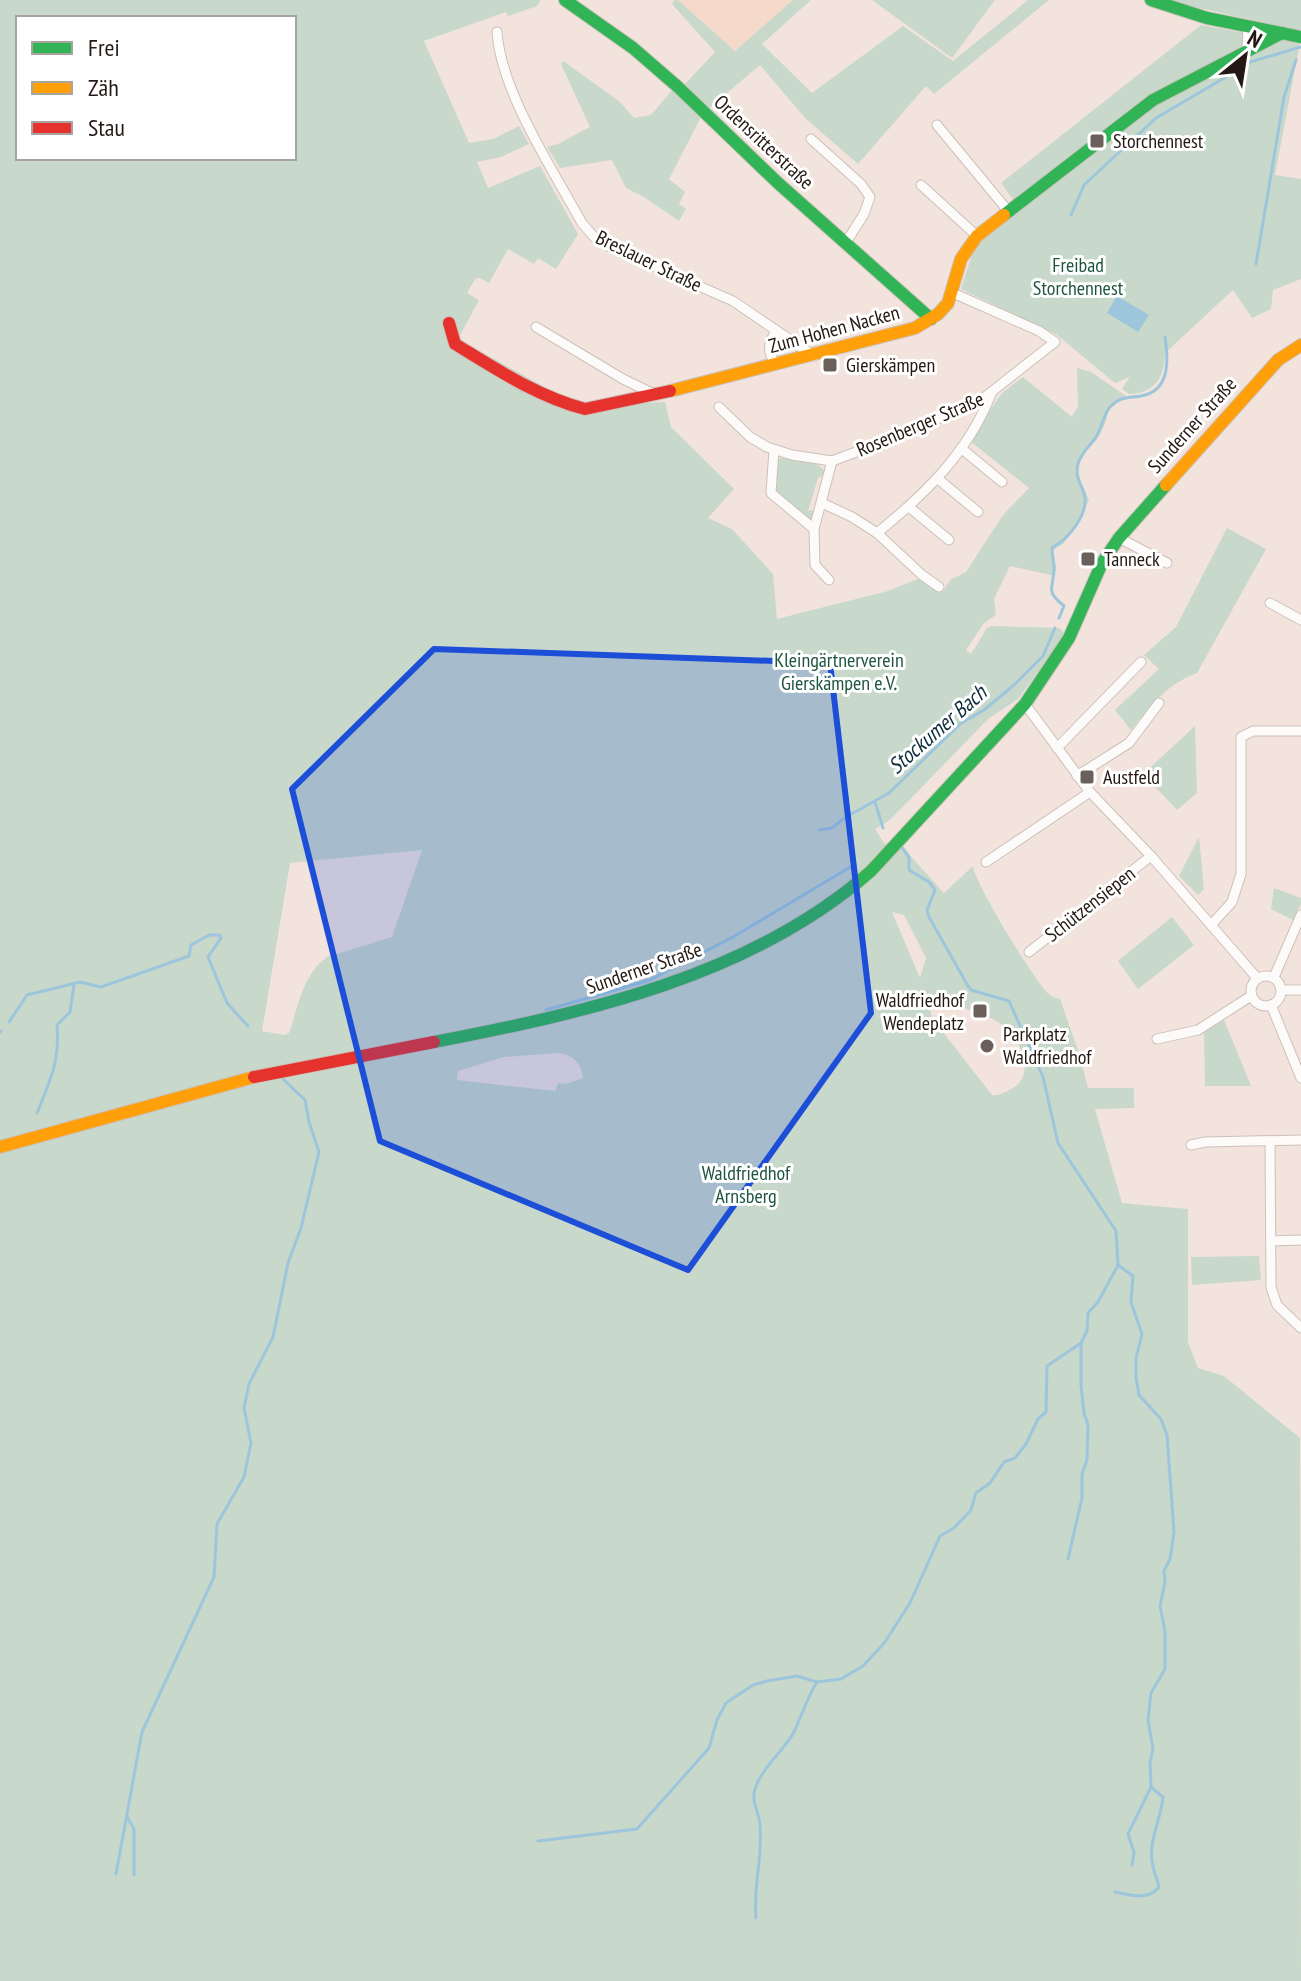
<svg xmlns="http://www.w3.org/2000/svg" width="1301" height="1981" viewBox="0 0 1301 1981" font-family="'PT Sans Narrow',sans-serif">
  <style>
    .built { fill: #f5dacc }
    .green { fill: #c8d8ca; fill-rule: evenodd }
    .water { fill: #9dc6dd }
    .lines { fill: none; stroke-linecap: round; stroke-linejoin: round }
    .stream { stroke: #9dc6dd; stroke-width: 3 }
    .street-casing { stroke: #ccc0b9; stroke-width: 11 }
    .fast-casing { stroke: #ccc0b9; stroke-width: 14 }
    .slow-casing { stroke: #ccc0b9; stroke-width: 14 }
    .jam-casing { stroke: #ccc0b9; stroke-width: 14 }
    .street { stroke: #fdfbfa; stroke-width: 9 }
    .fast { stroke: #30b455; stroke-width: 12 }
    .slow { stroke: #ff9f0a; stroke-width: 12 }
    .jam { stroke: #e5322d; stroke-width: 12 }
    .marked { fill: #1d4ed8; fill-opacity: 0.2; stroke: #1d4ed8; stroke-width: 6; stroke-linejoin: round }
    .poi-dot { fill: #6b5f59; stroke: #fff; stroke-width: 3 }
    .labels { text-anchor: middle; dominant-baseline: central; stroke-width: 6; stroke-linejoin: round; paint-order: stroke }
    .poi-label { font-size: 20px; fill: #231813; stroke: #fff; text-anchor: start }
    .street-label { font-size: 20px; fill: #231813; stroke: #fff }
    .park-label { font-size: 20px; fill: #1f553f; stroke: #fff }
    .water-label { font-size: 22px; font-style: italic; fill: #112f3f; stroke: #fff }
  </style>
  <rect width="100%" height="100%" fill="#f2e4dc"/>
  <!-- built -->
  <polygon class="built" points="678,0 793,0 735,51"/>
  <!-- green -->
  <g class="green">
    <path d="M0,0h541l-4,6 -29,10 -2,-4 -82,29 45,102 24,-4 26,-13 10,18 -28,13 -24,5 11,26 52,-22 38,68 -22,35 -18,-11 -4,6 -26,-15 -19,34 -9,-5 -5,1 -8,14 12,7 -21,39 121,67 86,-4 6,25 63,62 -26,29 24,11 41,45 4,45 111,-28 30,-12 25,13 7,-12 16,-8 37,-57 26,-27 -60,-48 33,-47 21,-16 49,40 6,-11 -1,-38 14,4 35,24 -18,12c-1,23 -14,34 -29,50l-1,15 11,28 -25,42 -11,7 3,17 -1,9 -45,-10 -16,33 2,16 -12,8 -18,27 5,4 16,-26 5,-2 67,2 4,3 1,5 -46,63 -30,20 -98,101 -15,9 9,14 22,8 38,42 29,-27c0,14 63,118 76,128 3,3 7,4 11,5l19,54 9,35h46v20l-39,1 27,94 66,6v133l10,26 26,8 76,62 1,543h-1301zM18,18h276v140h-276zM422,850l-30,87 -65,20c-24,17 -29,50 -38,76l-5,2 -22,-4 28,-168zM892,912l12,3 22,43 -6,20zM928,993c9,2 18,9 28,12 17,7 35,10 50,23 18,17 30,50 3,62 -6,3 -10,6 -17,5l-60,-77zM559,1053c14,2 23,11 24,25l-17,6 -8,-1 -3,8 -98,-11 1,-9 46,-14z"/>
    <polygon points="674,0 678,0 735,51 793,0 811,0 762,44 812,93 903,26 953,61 1028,0 1049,0 934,94 926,86 858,164 805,118 760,65 708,109 685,84 715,52 672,4"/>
    <polygon points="872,0 995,0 952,58"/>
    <polygon points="1164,0 1301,0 1301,31"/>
    <path d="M1201,25l99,18 -25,132 26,4v100l-28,11 -2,19 -19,9 -19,-28 -68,63c0,24 -11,41 -36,41l-7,-5 8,-12 -15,6 -58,-48 -96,-46 15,-47 41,-37 -16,-22z"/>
    <polygon points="563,61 619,101 634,118 651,115 673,89 701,117 669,179 685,192 679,204 686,209 679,221 644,197 626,188 612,160 560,168 547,147 558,144 590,127 561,64"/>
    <path d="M785,457c15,3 34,2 41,17l-8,4 -10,33 8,-1 -6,11 -37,-32 5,-30z"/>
    <path d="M1227,528l39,21 -69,124c-30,11 -46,32 -66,57l-16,-20 44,-41 -15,-14 32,-28z"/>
    <polygon points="1195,726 1197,793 1177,810 1143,774"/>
    <polygon points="1199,837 1204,889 1198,895 1179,876"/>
    <polygon points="1274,888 1301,898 1301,904 1293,920 1271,909"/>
    <polygon points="1172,917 1194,945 1138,989 1118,961"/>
    <polygon points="1224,1020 1251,1086 1205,1086 1204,1032"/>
    <polygon points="1259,1256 1261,1280 1192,1285 1191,1257"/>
  </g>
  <!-- water -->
  <polygon class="water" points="1117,296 1149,315 1138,332 1107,313"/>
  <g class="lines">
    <!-- stream -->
    <g class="stream">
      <polyline points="1071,215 1084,185 1156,118 1226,77 1240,65 1301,47"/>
      <polyline points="1256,264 1284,97 1296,60"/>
      <path d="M1059,618l5,-12c-19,-16 -11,-15 -10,-37 0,-7 -2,-14 -2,-21 16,-9 38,-34 32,-55 -4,-10 -9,-17 -6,-29 2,-9 11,-18 17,-25 7,-10 8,-25 16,-33 12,-12 22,-7 34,-11 26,-7 23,-38 20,-58"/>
      <polyline points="875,802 883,828"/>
      <polyline points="819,830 832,828 846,817 889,793 960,724 984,710 1014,685 1043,656 1055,628"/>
      <polyline points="901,846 909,857 909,870 929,882 935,890 927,910 929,917 968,986"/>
      <polyline points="546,1010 650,980 733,937 852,866"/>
      <polyline points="9,1022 27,995 80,982 101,987 189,956 191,945 209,935 220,935 221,938 208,957 227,1003 248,1026"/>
      <polyline points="0,1032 1,1031"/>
      <path d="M37,1113c13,-32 23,-52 20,-88l13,-13 4,-28"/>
      <polyline points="1118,1265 1133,1276 1131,1302 1142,1334 1136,1358 1136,1378 1139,1395 1161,1419 1167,1435 1174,1532 1170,1559 1164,1571 1165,1582 1160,1606 1165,1631 1165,1669 1151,1693 1148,1720 1153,1749 1150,1763 1151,1787 1128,1834 1134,1852 1132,1865"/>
      <polyline points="1068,1559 1082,1498 1082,1474 1087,1460 1088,1425 1084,1413 1081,1385 1081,1343"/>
      <polyline points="127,1817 134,1829 134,1875"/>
      <polyline points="538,1841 637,1829 709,1748 717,1720 726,1703 753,1685 767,1681 797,1676 817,1682 841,1679 863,1666 885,1642 910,1603 940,1536 954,1528 971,1510 976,1493 990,1483 1004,1462 1015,1458 1026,1444 1038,1419 1046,1412 1047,1366 1081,1343 1087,1331 1088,1313 1098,1302 1118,1265 1116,1231 1058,1143 1043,1077 1009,1001 971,990 969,987"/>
      <polyline points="116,1874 142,1732 214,1577 217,1524 244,1477 251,1443 244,1408 249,1384 273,1337 288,1263 301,1228 319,1152 309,1122 305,1100 283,1079"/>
      <path d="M1115,1892c16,3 33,9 44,-5 -2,-8 -6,-17 -7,-26 -3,-22 9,-42 11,-64l-12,-10"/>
      <path d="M756,1918c-3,-33 7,-61 4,-93 -1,-14 -9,-22 -5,-36 7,-22 28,-37 39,-57 8,-17 13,-34 23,-50"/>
    </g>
    <!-- street casing -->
    <g class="street-casing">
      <g id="street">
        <path d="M497,32c4,60 56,138 85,191l12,14 16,10 123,54 81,55"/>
        <polyline points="1247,50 1248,26"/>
        <polyline points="937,125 1009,212"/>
        <polyline points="811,139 861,184 870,197 864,214 845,244"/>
        <polyline points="921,185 977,236"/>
        <polyline points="536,327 623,379 654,394"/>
        <path d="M776,364c-10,-13 -7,-20 0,-34"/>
        <polyline points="719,407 750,437 767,447 792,455 832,461 897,437 981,400 1055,342 1039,331 953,293"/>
        <polyline points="961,448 1002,482"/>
        <polyline points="774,450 771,493 814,529"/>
        <polyline points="938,479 978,512"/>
        <polyline points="822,503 852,517 877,533"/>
        <polyline points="909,507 949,540"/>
        <polyline points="1119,538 1167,563"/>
        <polyline points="829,580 815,565 814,529 832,461"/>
        <path d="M939,587l-17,-12 -45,-42c47,-38 91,-80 114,-139"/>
        <polyline points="1270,603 1301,620"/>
        <polyline points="1025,704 1090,792 1151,856 1257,978"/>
        <polyline points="1057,748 1141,662"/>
        <polyline points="1077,776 1129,743 1159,703"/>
        <polyline points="986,862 1090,792"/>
        <polyline points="1212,924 1232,902 1241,874 1241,737 1253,731 1301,731"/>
        <polyline points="1029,952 1151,856"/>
        <circle cx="1266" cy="991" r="15"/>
        <polyline points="1274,977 1301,915"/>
        <polyline points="1281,990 1301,990"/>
        <polyline points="1271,1005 1301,1078"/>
        <polyline points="1157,1039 1198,1030 1251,996"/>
        <polyline points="1270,1141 1271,1287 1277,1305 1301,1328"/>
        <polyline points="1191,1145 1205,1142 1301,1140"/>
        <polyline points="1271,1241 1301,1240"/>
      </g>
    </g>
    <!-- fast casing -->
    <g class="fast-casing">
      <g id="fast">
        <polyline points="565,0 633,48 678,87 778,183 931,319"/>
        <polyline points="1151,0 1207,18 1301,37"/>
        <polyline points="1004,215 1153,100 1282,33"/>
        <path d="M434,1042c151,-29 318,-66 437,-171l154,-167 44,-66 33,-75 17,-25 47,-53"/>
      </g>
    </g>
    <!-- slow casing -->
    <g class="slow-casing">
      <g id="slow">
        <polyline points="670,391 915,328 938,314 948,303 961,259 977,236 1004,215"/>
        <polyline points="1166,485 1278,360 1301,345"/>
        <polyline points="0,1147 254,1077"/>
      </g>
    </g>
    <!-- jam casing -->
    <g class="jam-casing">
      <g id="jam">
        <path d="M449,323l6,21c41,25 83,53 130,65l85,-18"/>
        <polyline points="254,1077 434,1042"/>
      </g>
    </g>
    <!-- street -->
    <use href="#street" class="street"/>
    <!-- fast -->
    <use href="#fast" class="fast"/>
    <!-- slow -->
    <use href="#slow" class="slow"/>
    <!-- jam -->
    <use href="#jam" class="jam"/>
  </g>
  <!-- marked area -->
  <path class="marked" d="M434,649l396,14 41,350 -183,257 -308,-129 -88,-352z"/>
  <!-- markers -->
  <g class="poi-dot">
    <rect x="1089" y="133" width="16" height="16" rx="4"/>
    <rect x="822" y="357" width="16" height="16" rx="4"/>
    <rect x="1080" y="551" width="16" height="16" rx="4"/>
    <rect x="1079" y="769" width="16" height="16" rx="4"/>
    <rect x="972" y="1003" width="16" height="16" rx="4"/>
    <circle cx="987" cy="1046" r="8"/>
  </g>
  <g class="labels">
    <!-- poi labels -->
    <g class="poi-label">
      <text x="1113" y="141">Storchennest</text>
      <text x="846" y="365">Gierskämpen</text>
      <text x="1104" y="559">Tanneck</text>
      <text x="1103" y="777">Austfeld</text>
      <text x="964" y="1000" text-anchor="end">Waldfriedhof<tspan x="964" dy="23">Wendeplatz</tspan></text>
      <text x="1003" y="1034">Parkplatz<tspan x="1003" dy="23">Waldfriedhof</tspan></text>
    </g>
    <!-- street labels -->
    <g class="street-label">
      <text transform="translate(764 142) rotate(43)">Ordensritterstraße</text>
      <text transform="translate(649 261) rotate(26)">Breslauer Straße</text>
      <text transform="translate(834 329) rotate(-15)">Zum Hohen Nacken</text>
      <text transform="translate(920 424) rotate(-23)">Rosenberger Straße</text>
      <text transform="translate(1192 425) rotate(-48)">Sunderner Straße</text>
      <text transform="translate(1090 904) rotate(-38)">Schützensiepen</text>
      <text transform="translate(644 968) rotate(-19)">Sunderner Straße</text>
    </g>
    <!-- park labels -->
    <g class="park-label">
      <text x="1078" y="265">Freibad<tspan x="1078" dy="23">Storchennest</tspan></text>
      <text x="839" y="660">Kleingärtnerverein<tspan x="839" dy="23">Gierskämpen e.V.</tspan></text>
      <text x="746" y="1173">Waldfriedhof<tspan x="746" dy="23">Arnsberg</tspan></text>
    </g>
    <!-- water labels -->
    <g class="water-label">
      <text transform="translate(937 729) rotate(-41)">Stockumer Bach</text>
    </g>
  </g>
  <!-- legend -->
  <rect x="16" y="16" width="280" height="144" fill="#ffffff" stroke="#a7a3a1" stroke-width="2"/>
  <rect x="32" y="42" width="40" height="12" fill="#30b455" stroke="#a7a3a1" stroke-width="2"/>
  <text x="88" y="56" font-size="24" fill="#231813">Frei</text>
  <rect x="32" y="82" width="40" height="12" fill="#ff9f0a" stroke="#a7a3a1" stroke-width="2"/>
  <text x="88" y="96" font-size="24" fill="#231813">Zäh</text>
  <rect x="32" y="122" width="40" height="12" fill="#e5322d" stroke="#a7a3a1" stroke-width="2"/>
  <text x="88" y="136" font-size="24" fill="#231813">Stau</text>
  <!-- north arrow -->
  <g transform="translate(1245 56) rotate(30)" stroke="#ffffff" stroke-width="6" paint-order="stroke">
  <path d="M0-6L14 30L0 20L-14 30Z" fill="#231813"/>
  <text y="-12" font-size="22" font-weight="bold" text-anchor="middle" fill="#231813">N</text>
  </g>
</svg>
